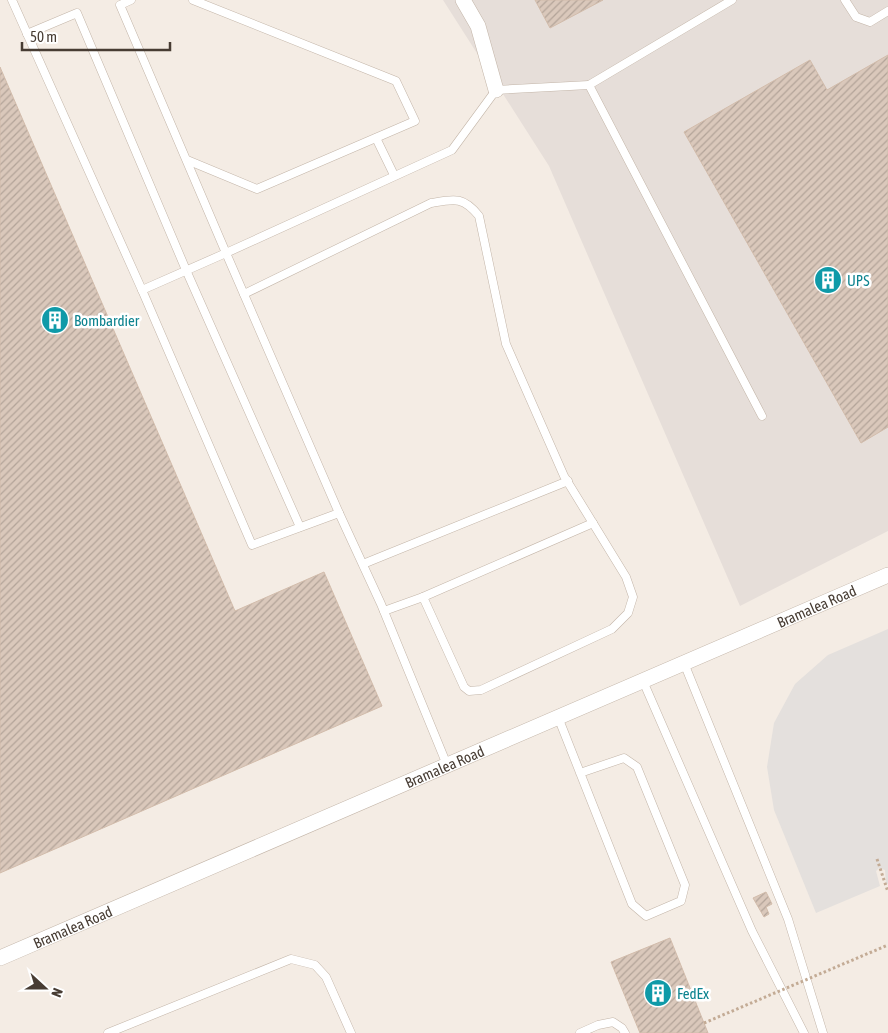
<svg xmlns="http://www.w3.org/2000/svg" width="888" height="1033" viewBox="0 0 888 1033" font-family="'Asap Condensed',sans-serif">
  <style>
    .industrial { fill: #e6ded9 }
    .parking { fill: #e4e0dd }
    .building { fill: url(#building-hatch); stroke: #d2bcab }
    .lines { fill: none; stroke-linecap: round; stroke-linejoin: round }
    .service-casing { stroke: #c3b5a8; stroke-width: 9 }
    .minor-casing { stroke: #c3b5a8; stroke-width: 16 }
    .path { stroke: #c3ab95; stroke-width: 3; stroke-dasharray: 2.5 2.5; stroke-linecap: butt }
    .service { stroke: #fff; stroke-width: 8 }
    .minor { stroke: #fff; stroke-width: 15 }
    .path-bridge { stroke: #c3ab95; stroke-width: 3; stroke-dasharray: 2.5 2.5; stroke-linecap: butt }
    .labels { text-anchor: middle; dominant-baseline: central; stroke-width: 5; stroke-linejoin: round; paint-order: stroke }
    .culture-label { font-size: 15px; fill: #0d838f; stroke: #fff; text-anchor: start }
    .street-label { font-size: 15px; fill: #473c33; stroke: #fff }
  </style>
  <defs>
    <pattern id="building-hatch" width="6" height="6" patternUnits="userSpaceOnUse" patternTransform="scale(1.25)"><rect width="6" height="6" fill="#dac8bb"/><path d="M-1 1l2-2M0 6l6-6M5 7l2-2" fill="none" stroke="#b3a499"/></pattern>
  </defs>
  <rect width="100%" height="100%" fill="#f4ece4"/>
  <!-- industrial -->
  <polygon class="industrial" points="443,0 888,0 888,531 740,606 549,166"/>
  <!-- parking -->
  <polygon class="parking" points="888,629 888,884 886,884 885,870 879,868 876,871 880,886 816,913 774,810 767,767 774,723 795,684 828,655"/>
  <!-- building -->
  <g class="building">
    <polygon points="535,0 603,0 550,28"/>
    <polygon points="888,55 888,427 861,443 684,132 810,60 827,90"/>
    <polygon points="0,67 235,611 324,572 382,706 0,873"/>
    <polygon points="766,892 772,904 766,907 769,914 764,917 753,898"/>
    <polygon points="670,938 708,1033 640,1033 611,962"/>
  </g>
  <g class="lines">
    <!-- service casing -->
    <g class="service-casing">
      <g id="service">
        <polyline points="12,0 142,290"/>
        <polyline points="131,0 120,5 226,253 142,290 252,545 339,513"/>
        <polyline points="732,0 589,85 762,416"/>
        <polyline points="845,0 856,17 870,22 888,11"/>
        <polyline points="27,34 77,13 186,270 300,527"/>
        <polyline points="376,138 394,175"/>
        <polyline points="187,160 257,189 415,121 396,81 193,0"/>
        <path d="M244,294l187,-91c23,-4 32,-7 48,13l27,128 58,132 62,101 7,20 -5,16 -16,16 -131,61 -12,1 -5,-4 -41,-90 -39,14"/>
        <polyline points="363,564 568,481"/>
        <polyline points="423,597 593,523"/>
        <polyline points="684,663 788,919 823,1033"/>
        <polyline points="643,681 752,931 804,1033"/>
        <polyline points="558,717 632,904 646,916 681,901 685,885 637,767 624,758 580,773"/>
        <polyline points="447,765 381,604 339,513 226,253 452,150 496,90 589,85"/>
        <polyline points="108,1033 291,959 315,965 326,977 351,1033"/>
        <polyline points="580,1033 598,1025 613,1022 622,1028 625,1033"/>
      </g>
    </g>
    <!-- minor casing -->
    <g class="minor-casing">
      <g id="minor">
        <polyline points="463,0 478,26 496,90"/>
        <path id="s1" d="M0,958l888,-383"/>
      </g>
    </g>
    <!-- path -->
    <polyline class="path" points="877,859 888,892"/>
    <!-- service -->
    <use href="#service" class="service"/>
    <!-- minor -->
    <use href="#minor" class="minor"/>
    <!-- path-bridge -->
    <polyline class="path-bridge" points="704,1023 888,945"/>
  </g>
  <!-- icons -->
  <defs>
    <g id="building-disc" transform="scale(1.4375)"><circle r="9.5" fill="#0f9aa8" stroke="#fff"/><path d="M-4-6H4V6H1V3H-1V6H-4ZM-2.5-4.3h1.7v1.8h-1.7ZM.8-4.3h1.7v1.8H.8ZM-2.5-1h1.7V.8h-1.7ZM.8-1h1.7V.8H.8Z" fill="#fff"/></g>
  </defs>
  <g fill-rule="evenodd">
    <use href="#building-disc" x="828" y="280"/>
    <use href="#building-disc" x="55" y="320"/>
    <use href="#building-disc" x="658" y="993"/>
  </g>
  <g class="labels">
    <!-- culture labels -->
    <g class="culture-label">
      <text x="847" y="280">UPS</text>
      <text x="74" y="320">Bombardier</text>
      <text x="677" y="993">FedEx</text>
    </g>
    <!-- street labels -->
    <g class="street-label">
      <text stroke="none"><textPath href="#s1" startOffset="889">Bramalea Road</textPath></text>
      <text stroke="none"><textPath href="#s1" startOffset="484">Bramalea Road</textPath></text>
      <text stroke="none"><textPath href="#s1" startOffset="79">Bramalea Road</textPath></text>
    </g>
  </g>
  <!-- north arrow -->
  <g transform="translate(45 988) rotate(111)" stroke="#ffffff" stroke-width="4" paint-order="stroke">
  <path d="M0-4L9 19L0 12L-9 19Z" fill="#473c33"/>
  <text y="-8" font-size="14" font-weight="bold" text-anchor="middle" fill="#473c33">N</text>
  </g>
  <!-- scale -->
  <path d="M22 42v8h148v-8" fill="none" stroke="#473c33" stroke-width="2.5"/>
  <text x="30" y="42" font-size="15" fill="#473c33" stroke="#ffffff" stroke-width="4" paint-order="stroke">50 m</text>
</svg>
